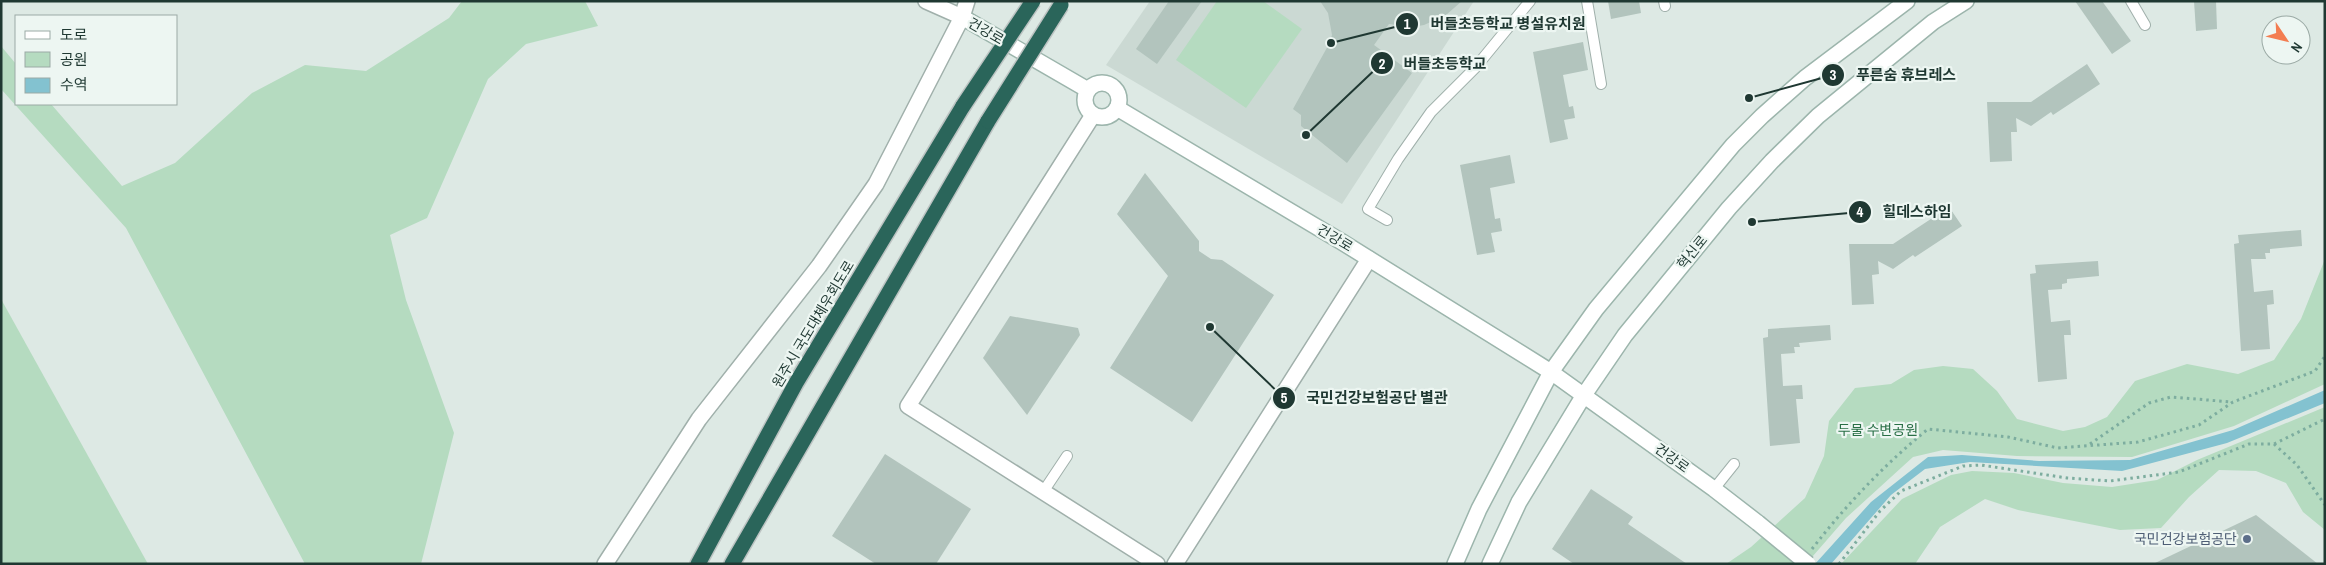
<svg xmlns="http://www.w3.org/2000/svg" width="2326" height="565" viewBox="0 0 2326 565" font-family="'Archivo Narrow','Noto Sans KR',sans-serif">
  <style>
    .built { fill: #cbd9d3 }
    .green { fill: #b5dbc0 }
    .water { fill: #83c2d0 }
    .building { fill: #b2c4bd }
    .lines { fill: none; stroke-linecap: round; stroke-linejoin: round }
    .lane-casing { stroke: #a0b0ab; stroke-width: 12 }
    .street-casing { stroke: #a0b0ab; stroke-width: 18 }
    .secondary-casing { stroke: #9cb5ac; stroke-width: 18 }
    .highway-casing { stroke: #bcc3c2; stroke-width: 18 }
    .path { stroke: #7dad9f; stroke-width: 3; stroke-dasharray: 2.5 4; stroke-linecap: butt }
    .lane { stroke: #fff; stroke-width: 10 }
    .street { stroke: #fff; stroke-width: 15 }
    .secondary { stroke: #fff; stroke-width: 15 }
    .highway { stroke: #2a655a; stroke-width: 15 }
    .secondary-bridge-casing { stroke: #9cb5ac; stroke-width: 18; stroke-linecap: butt }
    .highway-bridge-casing { stroke: #bcc3c2; stroke-width: 18; stroke-linecap: butt }
    .secondary-bridge { stroke: #fff; stroke-width: 15 }
    .highway-bridge { stroke: #2a655a; stroke-width: 15 }
    .service-dot { fill: #5c6f8a; stroke: #edf6f2; stroke-width: 2 }
    .labels { text-anchor: middle; dominant-baseline: central; stroke-width: 4.5; stroke-linejoin: round; paint-order: stroke }
    .street-label { font-size: 14px; fill: #1f3832; stroke: #edf6f2 }
    .park-label { font-size: 14px; fill: #296f46; stroke: #edf6f2 }
    .service-label { font-size: 14px; fill: #4e5e75; stroke: #edf6f2; text-anchor: end }
    .leader { fill: none; stroke: #1f3832; stroke-width: 2 }
    .callout-dot { fill: #1f3832; stroke: #edf6f2; stroke-width: 2 }
    .mark-label { font-size: 15px; text-anchor: middle; font-weight: bold; fill: #fff }
    .callout-label { font-size: 15px; text-anchor: middle; font-weight: bold; fill: #1f3832; stroke: #edf6f2; stroke-width: 4.5; stroke-linejoin: round; paint-order: stroke }
  </style>
  <rect width="100%" height="100%" fill="#dde9e4"/>
  <!-- built -->
  <polygon class="built" points="1150,1 1474,1 1342,204 1106,65"/>
  <!-- green -->
  <g class="green">
    <polygon points="462,1 585,1 598,26 526,44 488,79 427,218 390,235 406,300 454,433 421,564 305,564 126,228 1,89 1,46 16,64 16,104 51,104 122,186 175,163 252,93 305,65 366,71 449,18"/>
    <polygon points="1217,1 1263,1 1302,29 1246,108 1176,60"/>
    <polygon points="2325,259 2325,384 2234,426 2132,457 2017,456 1943,450 1913,457 1846,518 1806,564 1726,564 1751,547 1805,498 1824,456 1829,421 1855,388 1891,384 1914,370 1943,366 1973,369 1997,391 2017,419 2063,431 2085,427 2107,417 2135,381 2187,364 2238,374 2274,360 2301,319"/>
    <polygon points="1,299 148,564 1,564"/>
    <polygon points="2325,407 2325,530 2303,512 2286,483 2256,471 2219,470 2189,497 2161,528 2120,530 2018,510 1985,499 1940,527 1915,564 1841,564 1902,499 1951,475 1972,471 2014,473 2063,483 2112,487 2157,480 2197,460"/>
  </g>
  <!-- water -->
  <polygon class="water" points="2325,390 2325,403 2227,443 2122,471 1970,462 1925,469 1891,495 1831,564 1815,564 1871,502 1928,457 1962,455 2039,461 2130,460 2233,430"/>
  <!-- building -->
  <g class="building">
    <polygon points="1169,1 1202,1 1157,64 1136,49"/>
    <polygon points="1320,1 1462,1 1446,15 1424,25 1412,27 1389,24 1374,45 1412,73 1347,163 1301,126 1301,115 1293,109 1329,44 1332,35 1328,13"/>
    <polygon points="1608,1 1639,1 1641,13 1611,19"/>
    <polygon points="2075,1 2102,1 2131,41 2112,54"/>
    <polygon points="2194,1 2216,1 2217,29 2196,31"/>
    <polygon points="1583,42 1588,70 1563,75 1569,107 1573,106 1575,118 1564,120 1568,139 1550,143 1533,52"/>
    <polygon points="2087,64 2100,84 2053,115 2051,112 2031,126 2016,118 2017,132 2011,132 2012,161 1990,162 1987,102 2031,102"/>
    <polygon points="1510,155 1515,183 1490,188 1495,219 1500,218 1502,231 1491,233 1495,252 1477,255 1460,165"/>
    <polygon points="1145,173 1199,241 1199,251 1211,259 1222,260 1274,295 1192,422 1110,368 1168,276 1117,214"/>
    <polygon points="1949,207 1962,226 1915,257 1913,255 1893,269 1878,261 1879,274 1872,275 1874,304 1852,305 1849,244 1893,244"/>
    <polygon points="2301,230 2302,246 2270,249 2270,253 2265,253 2266,259 2251,259 2254,292 2273,290 2274,304 2267,305 2270,349 2241,351 2234,244 2239,243 2238,235"/>
    <polygon points="2098,261 2099,276 2067,279 2067,283 2062,284 2062,289 2048,290 2051,322 2070,320 2071,335 2064,335 2067,379 2038,382 2030,274 2036,273 2035,265"/>
    <polygon points="1010,316 1078,328 1080,335 1027,415 983,358"/>
    <polygon points="1830,325 1831,340 1799,343 1800,347 1794,347 1795,353 1781,354 1783,386 1802,385 1803,399 1796,399 1800,443 1770,446 1763,338 1768,337 1768,329"/>
    <polygon points="885,454 971,509 936,564 876,564 832,536"/>
    <polygon points="1591,489 1633,517 1628,524 1687,564 1574,564 1552,549"/>
    <polygon points="2256,515 2318,564 2153,564"/>
  </g>
  <g class="lines">
    <!-- lane casing -->
    <g class="lane-casing">
      <g id="lane">
        <polyline points="1587,1 1601,84"/>
        <polyline points="1664,1 1665,6"/>
        <polyline points="2131,1 2145,25"/>
        <polyline points="1387,220 1368,209 1398,159 1431,112 1475,68 1530,1"/>
        <polyline points="1714,489 1734,464"/>
        <polyline points="1043,492 1067,456"/>
      </g>
    </g>
    <!-- street casing -->
    <g class="street-casing">
      <g id="street">
        <polyline points="926,1 962,17"/>
        <polyline points="1093,115 908,406 1157,564"/>
        <polyline points="605,564 699,419 819,266 876,184 962,17 967,1"/>
        <polyline points="1175,564 1369,259"/>
      </g>
    </g>
    <!-- secondary casing -->
    <g class="secondary-casing">
      <g id="secondary">
        <polyline points="962,17 1088,90"/>
        <circle cx="1102" cy="100" r="17"/>
        <polyline points="1117,108 1342,242 1551,372 1714,489 1758,523"/>
        <polyline points="1455,564 1479,509 1551,372 1596,309 1733,145 1762,116 1805,78 1907,1"/>
        <polyline points="1490,564 1519,502 1584,395 1625,335 1729,208 1772,161 1818,116 1933,22 1966,1"/>
      </g>
    </g>
    <!-- highway casing -->
    <g class="highway-casing">
      <g id="highway">
        <polyline points="698,564 796,383 963,106"/>
        <polyline points="732,564 988,121"/>
      </g>
    </g>
    <!-- path -->
    <g class="path">
      <polyline points="2090,444 2149,403 2171,397 2232,402"/>
      <polyline points="2274,444 2297,465 2325,505"/>
      <path d="M1812,549c34,-44 73,-85 116,-120l80,8 50,11 80,-6 61,-17 34,-23 82,-31 10,-15"/>
      <polyline points="1839,564 1880,511 1901,491 1963,466 1981,465 2067,478 2110,481 2179,472 2249,444 2274,444 2325,419"/>
    </g>
    <!-- lane -->
    <use href="#lane" class="lane"/>
    <!-- street -->
    <use href="#street" class="street"/>
    <!-- secondary -->
    <use href="#secondary" class="secondary"/>
    <!-- highway -->
    <use href="#highway" class="highway"/>
    <!-- secondary-bridge casing -->
    <g class="secondary-bridge-casing">
      <polyline id="secondary-bridge" points="1758,523 1808,564"/>
    </g>
    <!-- highway-bridge casing -->
    <g class="highway-bridge-casing">
      <g id="highway-bridge">
        <polyline points="963,106 1033,1"/>
        <polyline points="988,121 1061,5"/>
      </g>
    </g>
    <!-- secondary-bridge -->
    <use href="#secondary-bridge" class="secondary-bridge"/>
    <!-- highway-bridge -->
    <use href="#highway-bridge" class="highway-bridge"/>
  </g>
  <!-- markers -->
  <circle class="service-dot" cx="2247" cy="539" r="5"/>
  <g class="labels">
    <!-- street labels -->
    <g class="street-label">
      <text transform="translate(986 31) rotate(30)">건강로</text>
      <text transform="translate(1335 238) rotate(31)">건강로</text>
      <text transform="translate(1692 252) rotate(-51)">혁신로</text>
      <text transform="translate(813 324) rotate(-59)">원주시 국도대체우회도로</text>
      <text transform="translate(1672 458) rotate(36)">건강로</text>
    </g>
    <!-- park labels -->
    <g class="park-label">
      <text x="1878" y="430">두물 수변공원</text>
    </g>
    <!-- service labels -->
    <g class="service-label">
      <text x="2237" y="539">국민건강보험공단</text>
    </g>
  </g>
  <!-- callouts -->
  <path class="leader" d="M1331 43L1407 24M1306 135L1382 63M1749 98L1833 75M1752 222L1860 212M1210 327L1284 398"/>
  <g class="callout-dot">
    <circle cx="1331" cy="43" r="5"/>
    <circle cx="1306" cy="135" r="5"/>
    <circle cx="1749" cy="98" r="5"/>
    <circle cx="1752" cy="222" r="5"/>
    <circle cx="1210" cy="327" r="5"/>
    <circle cx="1407" cy="24" r="12"/>
    <circle cx="1382" cy="63" r="12"/>
    <circle cx="1833" cy="75" r="12"/>
    <circle cx="1860" cy="212" r="12"/>
    <circle cx="1284" cy="398" r="12"/>
  </g>
  <g class="mark-label">
    <text x="1407" y="29">1</text>
    <text x="1382" y="69">2</text>
    <text x="1833" y="80">3</text>
    <text x="1860" y="217">4</text>
    <text x="1284" y="403">5</text>
  </g>
  <g class="callout-label">
    <text x="1508" y="29">버들초등학교 병설유치원</text>
    <text x="1445" y="69">버들초등학교</text>
    <text x="1906" y="80">푸른숨 휴브레스</text>
    <text x="1917" y="217">힐데스하임</text>
    <text x="1377" y="403">국민건강보험공단 별관</text>
  </g>
  <!-- border -->
  <rect width="2326" height="565" fill="none" stroke="#1f3832" stroke-width="5"/>
  <!-- legend -->
  <rect x="15" y="15" width="162" height="90" fill="#edf6f2" stroke="#9baaa5"/>
  <rect x="25" y="31" width="25" height="8" fill="#ffffff" stroke="#9baaa5"/>
  <text x="60" y="40" font-size="15" fill="#1f3832">도로</text>
  <rect x="25" y="52" width="25" height="15" fill="#b5dbc0" stroke="#9baaa5"/>
  <text x="60" y="65" font-size="15" fill="#1f3832">공원</text>
  <rect x="25" y="78" width="25" height="15" fill="#83c2d0" stroke="#9baaa5"/>
  <text x="60" y="90" font-size="15" fill="#1f3832">수역</text>
  <!-- north arrow -->
  <g transform="translate(2286 40) rotate(125)"><circle r="24" fill="#edf6f2" stroke="#9baaa5"/>
  <path d="M0-4L9 19L0 12L-9 19Z" fill="#f37d51"/>
  <text y="-8" font-size="14" font-weight="bold" text-anchor="middle" fill="#1f3832">N</text>
  </g>
</svg>
